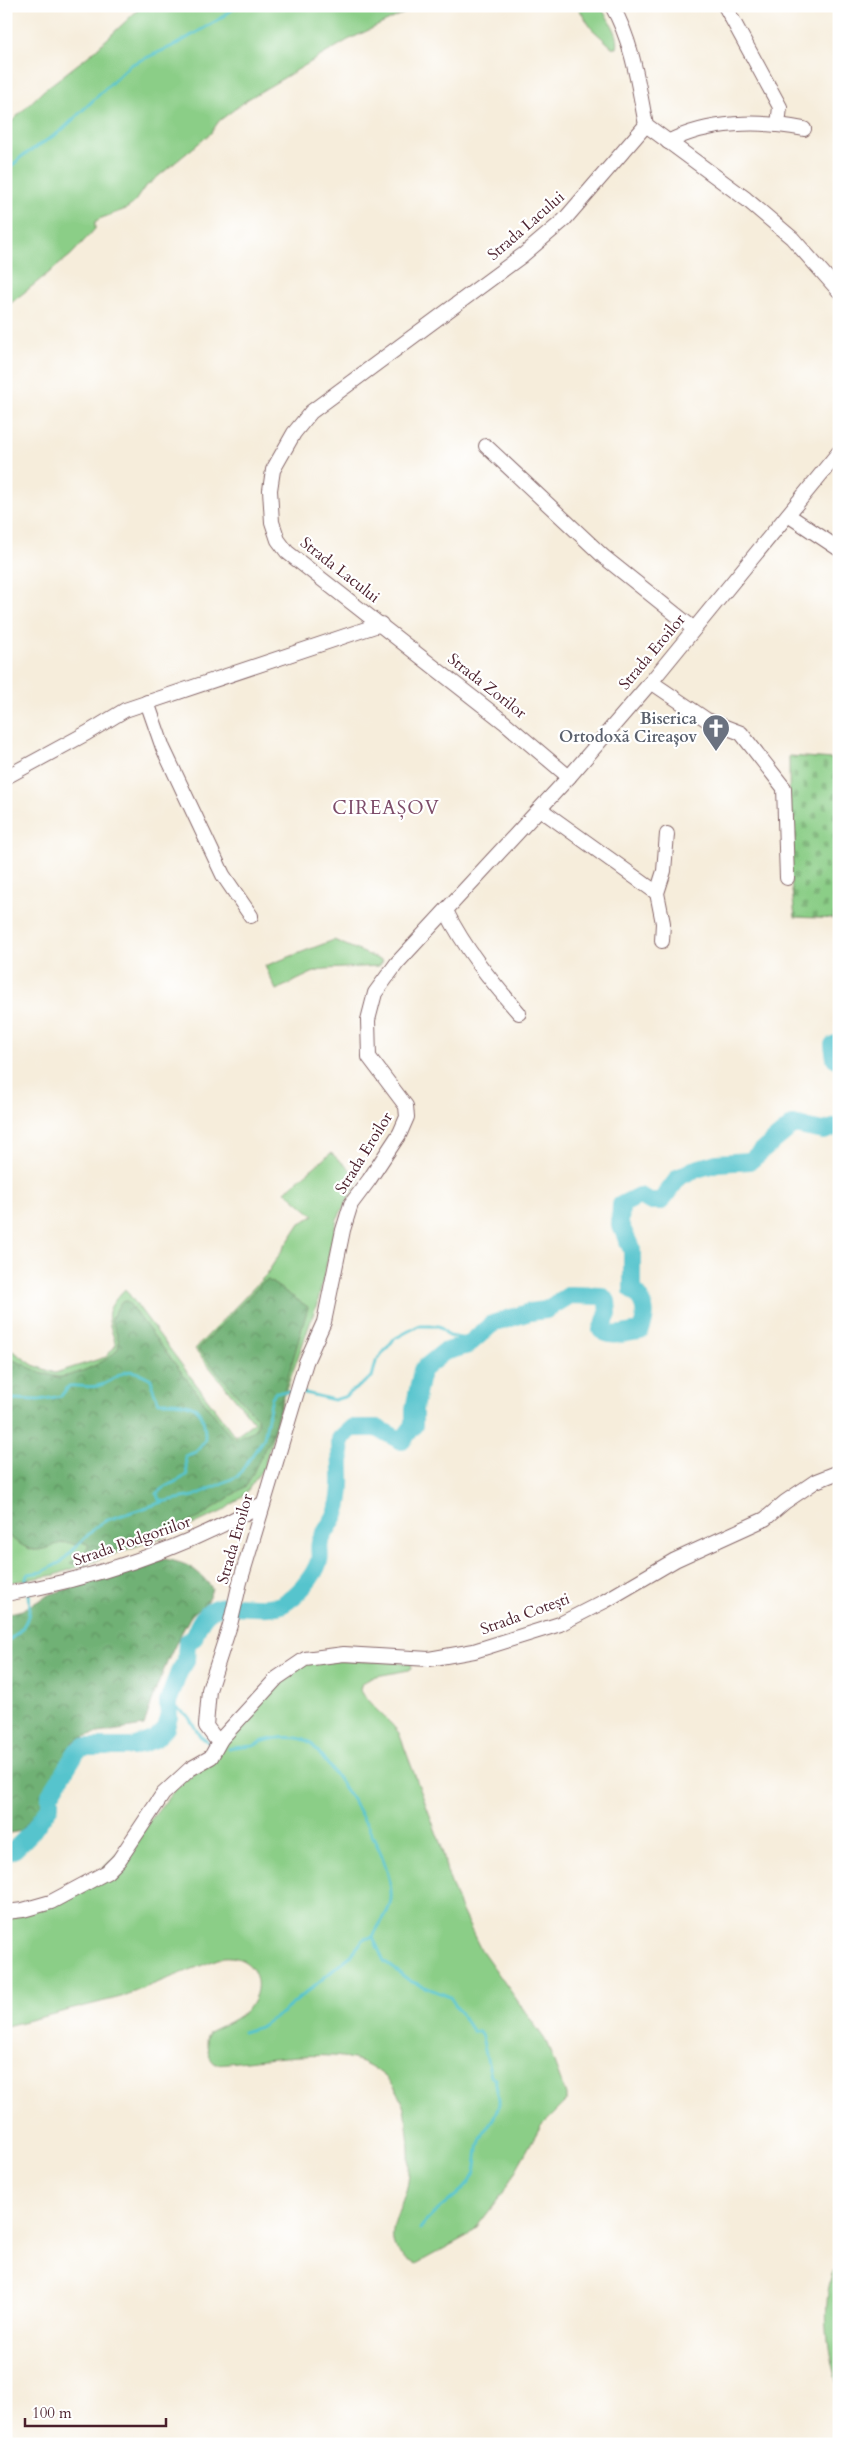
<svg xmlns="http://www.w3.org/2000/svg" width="845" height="2450" viewBox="0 0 845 2450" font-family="Cardo,serif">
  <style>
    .green { fill: #8bce87; stroke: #6a7659 }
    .forest { fill: url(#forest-crowns); stroke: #5d6850 }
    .cemetery { fill: url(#cemetery-stones); stroke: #6a7659 }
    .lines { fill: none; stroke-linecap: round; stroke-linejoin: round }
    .stream { stroke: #57c4cd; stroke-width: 3 }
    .river { stroke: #57c4cd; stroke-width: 18 }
    .minor-casing { stroke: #866769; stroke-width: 16 }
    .minor { stroke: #fff; stroke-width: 14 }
    .labels { text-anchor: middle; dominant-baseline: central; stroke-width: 4.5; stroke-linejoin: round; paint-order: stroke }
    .street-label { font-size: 16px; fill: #4a1f2b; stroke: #fff }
    .worship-label { font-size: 16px; font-weight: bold; fill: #5b616d; stroke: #fff; text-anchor: end }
    .quarter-label { font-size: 19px; letter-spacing: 1px; fill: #7e4d6a; stroke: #fff }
  </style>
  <defs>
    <pattern id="forest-crowns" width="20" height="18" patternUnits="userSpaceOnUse" patternTransform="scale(1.25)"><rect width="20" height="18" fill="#70b174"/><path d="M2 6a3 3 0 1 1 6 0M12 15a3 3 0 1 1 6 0" fill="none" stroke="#5e8f5f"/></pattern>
    <pattern id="cemetery-stones" width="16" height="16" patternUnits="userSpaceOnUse" patternTransform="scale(1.25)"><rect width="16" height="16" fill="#8bce87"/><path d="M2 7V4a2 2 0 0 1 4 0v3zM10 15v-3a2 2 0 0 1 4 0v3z" fill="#79b075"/></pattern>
  </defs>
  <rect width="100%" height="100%" fill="#fff"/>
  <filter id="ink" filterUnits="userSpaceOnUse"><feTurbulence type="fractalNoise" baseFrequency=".02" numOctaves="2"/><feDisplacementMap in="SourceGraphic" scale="10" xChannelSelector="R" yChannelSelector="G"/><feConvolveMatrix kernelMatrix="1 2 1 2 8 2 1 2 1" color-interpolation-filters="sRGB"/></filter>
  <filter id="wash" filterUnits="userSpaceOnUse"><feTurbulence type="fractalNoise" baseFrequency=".0096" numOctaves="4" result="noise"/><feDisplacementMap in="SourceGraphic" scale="20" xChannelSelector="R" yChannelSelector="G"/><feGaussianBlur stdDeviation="1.12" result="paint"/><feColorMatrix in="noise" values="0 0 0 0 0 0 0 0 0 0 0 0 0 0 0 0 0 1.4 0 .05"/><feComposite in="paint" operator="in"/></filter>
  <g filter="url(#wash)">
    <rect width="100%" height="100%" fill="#f6eddb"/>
    <!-- green -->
    <g class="green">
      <polygon points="142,6 419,6 348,40 248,99 219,121 210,134 144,188 133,204 126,209 99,219 95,222 95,229 71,255 6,307 6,127 43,91 92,53"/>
      <path d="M577,6h23c7,12 21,28 17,42h-4l-21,-19z"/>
      <polygon points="334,940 383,961 379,966 325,969 312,973 276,990 265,966"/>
      <path d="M331,1153l29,25 -23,41 -19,82 -34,95 -20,71 -19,27 -22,17 -44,20 -124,44 -49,8v-229l7,-3 20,14 22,8 51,-16 10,-12c-9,-30 -14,-32 9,-56l110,147 19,-14 -59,-73 71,-74 34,-52 14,-7 -29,-25z"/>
      <path d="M323,1660l88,3 1,5 -3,2 -38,7 -9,6 -2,6c10,18 27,28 39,44l42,112 6,27 12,33 21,43 66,93 20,54v6l-26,26 -37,66 -27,35 -9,8 -51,28c-8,-3 -22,-13 -23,-23 -3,-19 12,-40 15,-59 3,-21 1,-75 -12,-93 -8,-13 -29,-27 -43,-30 -38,-9 -97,2 -137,5 -9,-5 -11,-22 -7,-32 13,-7 29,-12 39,-24 20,-23 6,-54 -25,-51l-102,40 -115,29v-109l76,-27 72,-74 22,-28 45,-39 38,-47 45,-38z"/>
      <path d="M839,2259v132c-12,-39 -21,-96 0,-132z"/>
    </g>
    <!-- forest -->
    <g class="forest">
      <path d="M268,1280l40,27 -37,129 -24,49 -48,33 -117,45 -12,1 14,-11 5,-8 -9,-4 -5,4c-13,-8 -26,6 -40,5 -10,-1 -20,-10 -29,-15v-175c12,-1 18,6 29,10 7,3 15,5 22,7 12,2 62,-19 62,-32 0,-8 -6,-19 -8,-26l10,-17 6,-1 101,132 7,6 18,-8 4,-5v-8l-59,-69 65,-67z"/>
      <path d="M165,1559c24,5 31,9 47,29 -6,24 -16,17 -24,33 -19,33 -33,68 -44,105l-52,8 -19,8 -26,43 -7,21 -19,25 -15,3v-220l16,-4 29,-16z"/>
    </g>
    <!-- cemetery -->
    <polygon class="cemetery" points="789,756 834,759 834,762 839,762 839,919 795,917 790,873"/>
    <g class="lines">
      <!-- stream -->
      <g class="stream">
        <polyline points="6,172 21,157 61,131 130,65 175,45 218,20 237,6"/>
        <polyline points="301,1392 334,1400 344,1397 372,1377 376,1362 394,1339 418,1326 439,1326 449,1336 473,1340"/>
        <path d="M6,1399l34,1 21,-4 8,-10c8,-1 20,2 28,0 25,-5 23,-26 54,-7l3,13 5,10c33,-1 47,3 46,38l-9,12 -11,4 2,18c-8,9 -24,10 -30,20l2,6h4"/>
        <polyline points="28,1586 26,1578 28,1574 42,1572 61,1562 97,1526 107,1520 166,1501 194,1496 238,1476 264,1438 272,1397 276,1392 292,1392"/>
        <path d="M6,1642c20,-13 26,-26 23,-49"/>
        <polyline points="168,1702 188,1716 200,1736 212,1745"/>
        <path d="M229,1749c8,-2 16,-2 24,-3 4,-1 7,-4 11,-5 13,-4 36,-6 47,2 28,34 83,112 80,156 -1,14 -13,25 -18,38l11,24 26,20 40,16 23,35h6l3,5 9,39 5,2c-2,9 4,17 3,25 -1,14 -15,25 -19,38 -4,10 -2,24 -6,33 -10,21 -41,35 -54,55"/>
        <polyline points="243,2032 260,2027 283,2012 350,1956 364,1939 373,1937"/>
      </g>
      <!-- river -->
      <g class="river">
        <polyline points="839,1043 833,1045 835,1058 839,1060"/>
        <path d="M6,1853l9,-4 16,-16 19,-27v-11l27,-44 6,-4h50l22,-8 11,-11 3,-11 -1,-15 11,-30 7,-11 1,-19 7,-4c13,-45 38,-29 74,-31 5,-1 10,0 15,-3 14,-8 31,-27 36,-43 2,-6 -1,-13 1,-19 5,-11 13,-20 17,-31 7,-22 3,-49 3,-72l12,-11h25l25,13 12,-16v-16l8,-39 22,-18 24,-7 24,-21 38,-12 16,-2 24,-15 32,1 5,5 1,13 -7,16c12,9 25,2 39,1 8,-15 6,-30 -8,-41v-40l-12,-26 1,-19 18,-9 11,5h11l18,-24 14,-7 24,-7 33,-2 43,-36 31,6 15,-5"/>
      </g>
    </g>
  </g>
  <g filter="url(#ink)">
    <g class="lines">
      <!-- minor casing -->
      <g class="minor-casing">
        <g id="minor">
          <path d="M612,6c21,37 26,78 34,119l100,74 46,39 47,53"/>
          <polyline points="725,6 780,107 778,125"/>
          <path d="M668,142c40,-21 92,-22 136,-13"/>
          <polyline points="486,446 604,557 694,629"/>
          <polyline points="788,515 839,549"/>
          <polyline points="651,682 707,720 741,733 784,788 787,878"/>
          <polyline points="147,702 163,748 223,875 251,916"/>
          <polyline points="6,777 87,733 125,710 381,624"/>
          <polyline points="569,777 504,722 287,552 278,540 272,522 270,490 273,470 294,433 311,412 523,255 564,220 646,125"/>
          <polyline points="540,809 657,893"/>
          <path d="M446,911c19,38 45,70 73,102"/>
          <polyline points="662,941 663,923 657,893 664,871 667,834"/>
          <path d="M6,1594c89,-16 177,-45 256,-90"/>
          <polyline points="221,1739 215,1738 206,1726 209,1690 230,1625 240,1582 306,1362 324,1322 343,1230 351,1204 369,1180 400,1133 407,1117 406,1106 369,1057 368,1020 375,993 397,963 569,777 651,682 839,452"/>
          <polyline points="6,1912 23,1910 51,1902 107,1872 119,1860 163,1794 190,1769 211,1757 221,1739 277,1678 305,1659 344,1654 429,1659 474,1651 560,1624 605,1601 675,1560 765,1519 785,1502 816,1481 839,1472"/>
        </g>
      </g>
      <!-- minor -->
      <use href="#minor" class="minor"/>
    </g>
  </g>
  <!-- icons -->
  <defs>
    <g id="church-pin" transform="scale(1.4375)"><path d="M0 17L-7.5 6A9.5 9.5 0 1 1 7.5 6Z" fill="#6b7280" stroke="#fff"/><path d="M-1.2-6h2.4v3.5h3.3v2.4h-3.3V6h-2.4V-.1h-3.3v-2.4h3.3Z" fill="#fff"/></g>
  </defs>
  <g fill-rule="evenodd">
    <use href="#church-pin" x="716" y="728"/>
  </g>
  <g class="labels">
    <!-- street labels -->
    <g class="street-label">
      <text transform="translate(526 226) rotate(-41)">Strada Lacului</text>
      <text transform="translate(340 570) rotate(38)">Strada Lacului</text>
      <text transform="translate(652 652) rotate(-50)">Strada Eroilor</text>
      <text transform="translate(487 686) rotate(38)">Strada Zorilor</text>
      <text transform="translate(364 1153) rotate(-58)">Strada Eroilor</text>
      <text transform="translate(235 1539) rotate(-74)">Strada Eroilor</text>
      <text transform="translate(132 1541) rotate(-19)">Strada Podgoriilor</text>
      <text transform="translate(525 1614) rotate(-20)">Strada Cotești</text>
    </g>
    <!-- worship labels -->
    <g class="worship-label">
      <text x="697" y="719">Biserica<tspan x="697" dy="18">Ortodoxă Cireașov</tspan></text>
    </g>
    <!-- quarter labels -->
    <g class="quarter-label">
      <text x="386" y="808">CIREAȘOV</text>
    </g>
  </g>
  <!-- margin -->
  <rect width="845" height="2450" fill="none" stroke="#fff" stroke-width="25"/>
  <!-- scale -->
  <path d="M25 2418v8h141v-8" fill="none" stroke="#4a1f2b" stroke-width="2.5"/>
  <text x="32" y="2418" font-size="15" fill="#4a1f2b" stroke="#ffffff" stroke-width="4" paint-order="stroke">100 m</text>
</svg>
